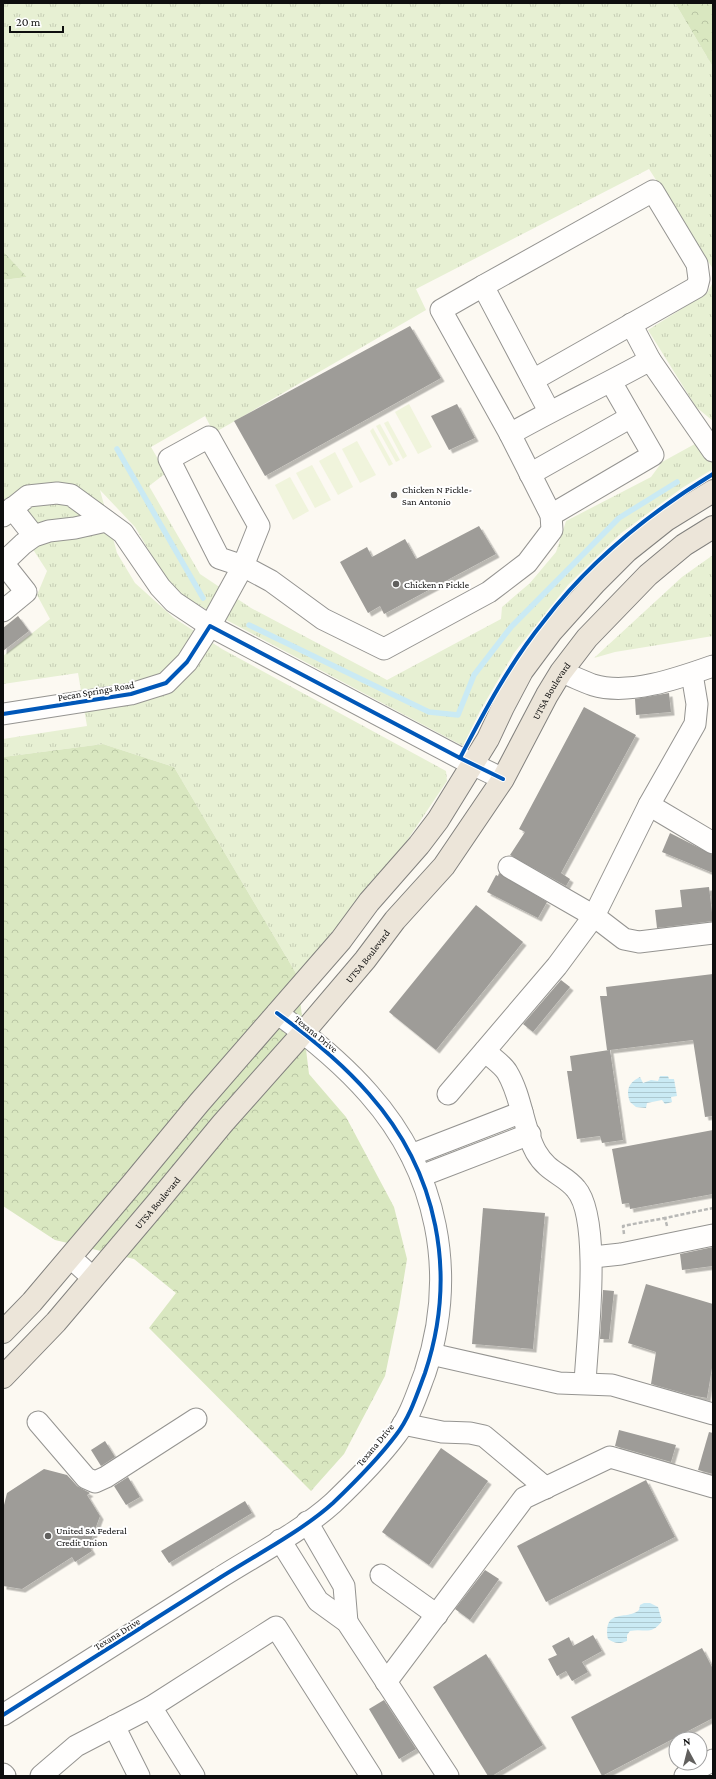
<svg xmlns="http://www.w3.org/2000/svg" width="716" height="1779" viewBox="0 0 716 1779" font-family="'Crimson Pro',serif">
  <style>
    .grass { fill: url(#grass-tufts) }
    .forest { fill: url(#forest-crowns) }
    .pitch { fill: #f0f4dc }
    .water { fill: url(#water-rules) }
    .lines { fill: none; stroke-linecap: round; stroke-linejoin: round }
    .stream { stroke: #caeaf4; stroke-width: 5.5 }
    .building { fill: #9e9c98; filter: url(#shadow) }
    .minor-casing { stroke: #959491; stroke-width: 23 }
    .major-casing { stroke: #82817e; stroke-width: 24 }
    .path { stroke: #b8b8b6; stroke-width: 2.5; stroke-dasharray: 4 2; stroke-linecap: butt }
    .minor { stroke: #fffefd; stroke-width: 21 }
    .major { stroke: #ece5d9; stroke-width: 22 }
    .cycleway-casing { stroke: #fff; stroke-width: 6 }
    .cycleway { stroke: #0057b8; stroke-width: 4 }
    .poi-dot { fill: #61605e; stroke: #fff; stroke-width: 1.5 }
    .labels { text-anchor: middle; dominant-baseline: central; stroke-width: 4; stroke-linejoin: round; paint-order: stroke }
    .poi-label { font-size: 10px; fill: #0e0e0e; stroke: #fff; text-anchor: start }
    .street-label { font-size: 10px; fill: #0e0e0e; stroke: #fff }
  </style>
  <defs>
    <pattern id="grass-tufts" width="24" height="20" patternUnits="userSpaceOnUse"><rect width="24" height="20" fill="#e7f0d3"/><path d="M3 7l-1-3M5 7V3M7 7l1-3M15 17l-1-3M17 17v-4M19 17l1-3" fill="none" stroke="#c5cdb4"/></pattern>
    <pattern id="forest-crowns" width="20" height="18" patternUnits="userSpaceOnUse"><rect width="20" height="18" fill="#d9e7c0"/><path d="M2 6a3 3 0 1 1 6 0M12 15a3 3 0 1 1 6 0" fill="none" stroke="#b9c5a4"/></pattern>
    <pattern id="water-rules" width="6" height="5" patternUnits="userSpaceOnUse"><rect width="6" height="5" fill="#caeaf4"/><path d="M0 2.5h6" fill="none" stroke="#acc8d0"/></pattern>
    <filter id="shadow"><feDropShadow dx="3.5" dy="3.5" stdDeviation="0" flood-color="#0004"/></filter>
  </defs>
  <rect width="100%" height="100%" fill="#fcf9f2"/>
  <!-- grass -->
  <g class="grass">
    <polygon points="3,3 675,3 713,67 713,269 649,169 416,289 426,310 214,433 205,416 151,447 166,473 149,486 200,574 251,608 387,680 501,619 502,607 530,583 556,552 566,521 651,477 662,462 713,434 713,469 682,488 620,534 568,585 514,653 480,711 463,746 187,599 164,576 135,527 100,490 117,553 135,583 174,618 222,649 446,771 447,781 400,851 297,975 174,767 103,744 3,757 3,739 87,726 78,673 3,684 3,656 50,619 37,595 47,571 3,503 3,280 27,277 3,251"/>
    <polygon points="713,275 713,421 696,407 648,330 707,293 712,284"/>
    <polygon points="713,555 713,636 615,652 594,658 682,577"/>
  </g>
  <!-- forest -->
  <g class="forest">
    <polygon points="675,3 713,3 713,67"/>
    <polygon points="3,251 27,277 3,280"/>
    <polygon points="103,744 174,767 297,975 309,1074 346,1117 394,1207 407,1259 399,1308 385,1376 344,1454 311,1491 149,1328 176,1293 134,1259 55,1240 3,1206 3,757"/>
  </g>
  <!-- pitch -->
  <g class="pitch">
    <polygon points="409,404 432,447 418,454 395,412"/>
    <polygon points="388,421 407,456 403,459 384,423"/>
    <polygon points="380,424 400,460 396,462 376,426"/>
    <polygon points="373,428 393,464 389,466 370,431"/>
    <polygon points="357,441 376,475 360,483 342,449"/>
    <polygon points="335,452 353,487 338,495 319,461"/>
    <polygon points="312,465 331,500 315,508 296,473"/>
    <polygon points="290,477 309,511 293,520 275,485"/>
  </g>
  <!-- water -->
  <g class="water">
    <path d="M660,1076h8l1,3h5l3,17 -6,1 1,5 -7,2 -3,-4 -15,3 -1,5 -10,-1 -6,-5c-4,-12 -2,-19 10,-25l3,6 8,-3 7,1z"/>
    <path d="M644,1603h6l8,4 4,14c-11,15 -17,7 -32,10l-3,4v6c-7,3 -12,3 -19,-2 -5,-32 19,-18 31,-29l1,-5z"/>
  </g>
  <g class="lines">
    <!-- stream -->
    <g class="stream">
      <polyline points="117,449 203,598"/>
      <polyline points="249,625 429,712 458,715 474,675 511,627 619,518 677,482"/>
    </g>
  </g>
  <!-- building -->
  <g class="building">
    <polygon points="410,326 441,378 265,476 234,421"/>
    <polygon points="457,404 475,438 449,450 431,416"/>
    <polygon points="479,526 496,554 384,614 380,606 368,613 340,562 367,547 372,557 405,539 416,559"/>
    <polygon points="18,616 29,631 3,651 3,628"/>
    <polygon points="669,693 671,712 636,715 635,699"/>
    <polygon points="584,707 636,735 561,873 570,879 566,886 510,855 525,832 519,829"/>
    <polygon points="670,833 713,855 713,873 662,852"/>
    <polygon points="499,873 547,902 538,918 487,892 496,875 498,876"/>
    <polygon points="709,887 713,921 657,928 655,910 682,907 680,890"/>
    <polygon points="476,905 523,942 436,1050 389,1012"/>
    <polygon points="713,974 713,1116 705,1117 693,1040 610,1050 623,1140 602,1143 600,1136 577,1139 567,1071 572,1071 570,1056 609,1050 607,1050 600,996 607,996 606,987"/>
    <polygon points="561,980 570,987 533,1032 523,1024"/>
    <polygon points="713,1130 713,1194 630,1209 629,1203 622,1204 612,1149"/>
    <polygon points="483,1208 545,1213 533,1349 472,1344"/>
    <polygon points="713,1247 713,1266 682,1270 680,1254"/>
    <polygon points="646,1284 713,1304 713,1362 707,1398 690,1395 651,1384 656,1352 628,1343"/>
    <polygon points="603,1290 614,1291 609,1339 600,1339"/>
    <polygon points="619,1430 676,1445 671,1462 615,1446"/>
    <polygon points="709,1432 713,1433 713,1474 698,1470"/>
    <polygon points="105,1441 115,1457 101,1466 91,1450"/>
    <polygon points="441,1448 488,1481 429,1565 382,1532"/>
    <polygon points="44,1469 67,1475 77,1486 90,1493 87,1495 100,1516 89,1546 92,1551 75,1562 72,1557 22,1589 3,1586 3,1509 7,1493"/>
    <polygon points="128,1477 140,1497 126,1505 114,1486"/>
    <polygon points="646,1480 675,1537 546,1602 517,1546"/>
    <polygon points="245,1501 252,1513 169,1563 161,1551"/>
    <polygon points="485,1570 499,1579 470,1620 455,1609"/>
    <polygon points="593,1635 602,1651 582,1662 588,1672 572,1681 566,1671 557,1676 548,1659 557,1655 552,1646 569,1637 573,1646"/>
    <polygon points="702,1648 713,1669 713,1718 602,1776 571,1717"/>
    <polygon points="486,1654 543,1745 492,1776 488,1776 433,1687"/>
    <polygon points="384,1700 416,1749 399,1759 369,1709"/>
  </g>
  <g class="lines">
    <!-- minor casing -->
    <g class="minor-casing">
      <g id="minor">
        <polyline points="483,286 653,191 697,264 699,279 697,287 533,380"/>
        <polyline points="631,324 650,360"/>
        <polyline points="510,434 441,310 483,286 549,411"/>
        <polygon points="209,437 259,526 243,566 219,558 169,459"/>
        <polyline points="530,474 631,417"/>
        <polyline points="12,508 34,536"/>
        <polyline points="551,515 653,455 611,382"/>
        <polyline points="3,516 28,496 57,493 71,495 123,533 160,587 174,602 210,626 460,758 503,779"/>
        <polyline points="3,563 23,544 34,536 49,531 75,528 106,521"/>
        <polyline points="3,563 26,592 3,611"/>
        <path d="M561,672c11,4 21,9 32,13 36,11 86,-7 120,-19"/>
        <path d="M3,714l128,-20 35,-11 21,-21 23,-36 33,-60 28,15 52,38 61,30 105,-57 38,-29 25,-33 -1,-15 -41,-81c46,-26 93,-48 140,-74l63,91"/>
        <polyline points="649,805 713,843"/>
        <polyline points="509,867 594,916 624,939 639,942 713,933"/>
        <path d="M485,1051c7,7 17,13 22,21 15,25 16,57 29,80 12,21 28,22 40,37 26,30 11,152 9,194"/>
        <polyline points="448,1094 557,966 594,916 649,805 695,724 697,704 692,674"/>
        <polyline points="411,1155 522,1112"/>
        <polyline points="421,1176 530,1134"/>
        <polyline points="70,1257 93,1278"/>
        <polyline points="593,1257 621,1254 713,1235"/>
        <polyline points="431,1354 559,1383 612,1385 713,1414"/>
        <polyline points="38,1422 86,1478 95,1482 106,1477 196,1419"/>
        <polyline points="403,1424 442,1432 470,1433 484,1436 546,1488"/>
        <polyline points="307,1522 344,1586 347,1622"/>
        <polyline points="280,1540 318,1601 347,1622 448,1776"/>
        <polyline points="381,1575 437,1615"/>
        <polyline points="386,1682 524,1498 610,1457 713,1487"/>
        <polyline points="151,1707 194,1776"/>
        <path d="M3,1715c72,-45 143,-91 215,-136 36,-23 84,-48 115,-76 22,-21 45,-44 63,-68 14,-18 21,-41 29,-62 33,-99 13,-201 -56,-279 -27,-31 -59,-57 -92,-81"/>
        <polyline points="114,1726 139,1776"/>
        <polyline points="3,1774 5,1776"/>
        <polyline points="41,1776 76,1746 151,1707 276,1627 371,1776"/>
        <polyline points="685,1776 713,1760"/>
      </g>
    </g>
    <!-- major casing -->
    <g class="major-casing">
      <g id="major">
        <polyline points="3,1332 32,1302 132,1184 199,1103 341,940 369,902 419,845 438,820 488,739 503,707 522,671 551,632 595,583 627,551 666,520 713,491"/>
        <path id="s1" d="M3,1377l53,-55 100,-118 67,-81 80,-90 62,-73 30,-40 49,-54 59,-87 44,-84 14,-23 26,-34 61,-63 36,-30 29,-18"/>
      </g>
    </g>
    <!-- path -->
    <g class="path">
      <polyline points="667,1226 665,1218 713,1208"/>
      <polyline points="624,1234 623,1226 665,1218"/>
    </g>
    <!-- minor -->
    <use href="#minor" class="minor"/>
    <!-- major -->
    <use href="#major" class="major"/>
    <!-- cycleway casing -->
    <g class="cycleway-casing">
      <g id="cycleway">
        <polyline points="3,714 131,694 166,683 187,662 210,626 460,758 503,779"/>
        <path d="M460,758c25,-48 50,-95 84,-137 45,-59 105,-108 169,-147"/>
        <path d="M3,1715c72,-45 143,-91 215,-136 36,-23 84,-48 115,-76 22,-21 45,-44 63,-68 14,-18 21,-41 29,-62 33,-99 13,-201 -56,-279 -27,-31 -59,-57 -92,-81"/>
      </g>
    </g>
    <!-- cycleway -->
    <use href="#cycleway" class="cycleway"/>
  </g>
  <!-- markers -->
  <g class="poi-dot">
    <circle cx="394" cy="495" r="4"/>
    <circle cx="396" cy="584" r="4"/>
    <circle cx="48" cy="1536" r="4"/>
  </g>
  <g class="labels">
    <!-- poi labels -->
    <g class="poi-label">
      <text x="402" y="489">Chicken N Pickle-<tspan x="402" dy="12">San Antonio</tspan></text>
      <text x="404" y="584">Chicken n Pickle</text>
      <text x="56" y="1530">United SA Federal<tspan x="56" dy="12">Credit Union</tspan></text>
    </g>
    <!-- street labels -->
    <g class="street-label">
      <text transform="translate(96 691) rotate(-10)">Pecan Springs Road</text>
      <text stroke="none"><textPath href="#s1" startOffset="881">UTSA Boulevard</textPath></text>
      <text stroke="none"><textPath href="#s1" startOffset="557">UTSA Boulevard</textPath></text>
      <text transform="translate(316 1034) rotate(39)">Texana Drive</text>
      <text stroke="none"><textPath href="#s1" startOffset="233">UTSA Boulevard</textPath></text>
      <text transform="translate(375 1445) rotate(-50)">Texana Drive</text>
      <text transform="translate(117 1634) rotate(-32)">Texana Drive</text>
    </g>
  </g>
  <!-- border -->
  <rect width="716" height="1779" fill="none" stroke="#0e0e0e" stroke-width="8"/>
  <!-- north arrow -->
  <g transform="translate(688 1751) rotate(353)"><circle r="19" fill="#ffffff" stroke="#9f9f9f"/>
  <path d="M0-3L7 15L0 10L-7 15Z" fill="#61605e"/>
  <text y="-6" font-size="11" font-weight="bold" text-anchor="middle" fill="#0e0e0e">N</text>
  </g>
  <!-- scale -->
  <path d="M10 26v6h53v-6" fill="none" stroke="#0e0e0e" stroke-width="2"/>
  <text x="16" y="26" font-size="12" fill="#0e0e0e" stroke="#ffffff" stroke-width="3" paint-order="stroke">20 m</text>
</svg>
